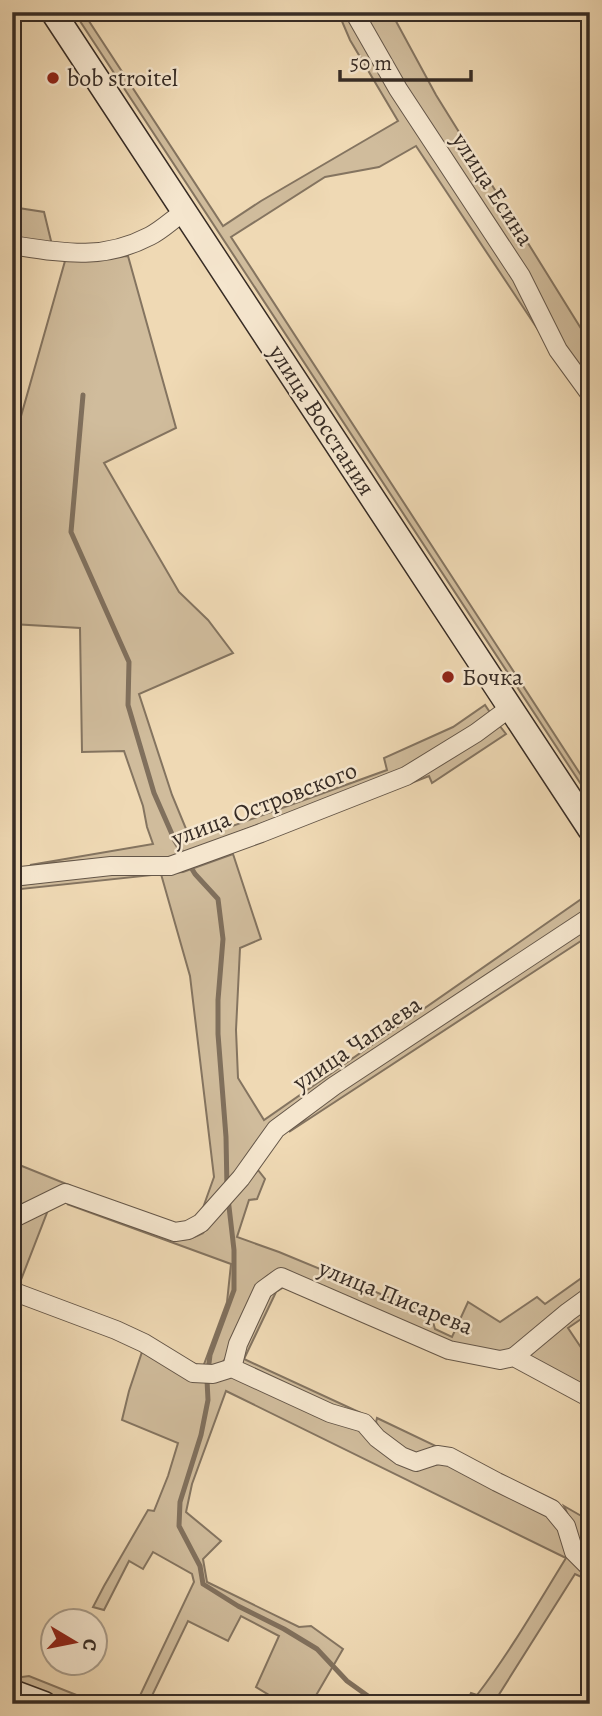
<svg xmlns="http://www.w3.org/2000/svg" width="602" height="1716" viewBox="0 0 602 1716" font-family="Alegreya,serif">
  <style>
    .green { fill: #d0bc9c; stroke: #847460; stroke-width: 2 }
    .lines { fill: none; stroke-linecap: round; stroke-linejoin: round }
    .stream { stroke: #80705d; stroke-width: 5 }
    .street-casing { stroke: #655749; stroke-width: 20 }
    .secondary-casing { stroke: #372c25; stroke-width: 27 }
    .street { stroke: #f5e6ce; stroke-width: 18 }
    .secondary { stroke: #f5e6ce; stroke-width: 24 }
    .poi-dot { fill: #8f2418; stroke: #f5e6ce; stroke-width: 2.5 }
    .labels { text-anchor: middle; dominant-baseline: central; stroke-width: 5; stroke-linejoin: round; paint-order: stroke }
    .poi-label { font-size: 24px; fill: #372c25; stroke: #f5e6ce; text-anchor: start }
    .street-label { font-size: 24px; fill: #372c25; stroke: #f5e6ce }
  </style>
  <rect width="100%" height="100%" fill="#efd9b4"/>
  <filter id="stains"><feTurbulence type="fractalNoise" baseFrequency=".00286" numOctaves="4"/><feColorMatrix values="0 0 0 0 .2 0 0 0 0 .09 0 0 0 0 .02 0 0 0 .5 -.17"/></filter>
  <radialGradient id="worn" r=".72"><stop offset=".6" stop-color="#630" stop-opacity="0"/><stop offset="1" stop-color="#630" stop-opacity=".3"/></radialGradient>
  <!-- green -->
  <g class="green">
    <polygon points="74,12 83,12 223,226 261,201 398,121 350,40 338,12 348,12 517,279 552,351 590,405 590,408 416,146 379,167 325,177 231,237 590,789 590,798"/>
    <polygon points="361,12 391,12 436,95 590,343 590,381 564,345"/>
    <polygon points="12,207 44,212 52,245 12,238"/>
    <polygon points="128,256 176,428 104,463 179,592 208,620 233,653 139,694 172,795 191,841 387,770 384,758 453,727 485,705 491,714 401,771 170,858 110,858 30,865 153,844 147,827 143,806 124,751 82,752 80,628 12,624 12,554 14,549 12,548 12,448 65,261"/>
    <polygon points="499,725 506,734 432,783 429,776 406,785"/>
    <polygon points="233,854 261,939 240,948 236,1030 238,1078 264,1120 590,893 590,910 336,1078 238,1171 199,1219 214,1177 190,976 161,874 12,890 12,886 112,873 161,874 183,872"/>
    <polygon points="590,927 590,935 289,1132 343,1088"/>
    <polygon points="12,1162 69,1185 12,1209"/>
    <path d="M258,1170l7,9 -8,20 -8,1 -12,37 42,15 133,55 20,11 3,11 17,8 16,-35 32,20 37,-25 8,7 45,-32v17l-76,62 -18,3 -45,-8 -169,-76c-37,4 -38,69 -60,93 -2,3 -5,5 -8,7l-21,-1 -181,-81v-56l11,-9 25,-13 -29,75 149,68 35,14 24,-65 4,-38 -164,-60 104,35c12,2 20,0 32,-6z"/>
    <polygon points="281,1285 287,1285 276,1292 244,1359 361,1413 360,1415 335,1408 241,1366 243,1348 269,1294"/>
    <polygon points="590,1304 590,1313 568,1328 590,1361 590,1391 525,1355"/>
    <path d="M143,1349l90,27 126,51 59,42 21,-5h13l97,48 41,61v8l-15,-7 -82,130h-27l5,-11 6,2c33,-43 60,-90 89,-137l-340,-167 -34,93 -6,28 35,29 -18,18 4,23 92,45 12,-1 32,23 -32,55h-27l-28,-17 23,-51 -38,-20 -13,25 -40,-20 -40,83h-12l58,-122 -2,-8 -39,-22 -10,17 -14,-8 -25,49 -11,-3 11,-21 44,-76 6,1 14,-35 10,-33 -56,-23 7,-29z"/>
    <polygon points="377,1418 440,1448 416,1456 381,1431 376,1422"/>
    <polygon points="564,1506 590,1521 590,1561 579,1550 571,1522"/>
    <polygon points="12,1673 22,1677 29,1676 99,1704 72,1704 12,1682"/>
  </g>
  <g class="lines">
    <!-- stream -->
    <g class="stream">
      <polyline points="83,395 71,532 129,662 128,705 154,793 175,841 195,874 218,899 223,939 218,1000 218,1034 226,1137 227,1189"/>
      <polyline points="228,1198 234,1250 234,1290 210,1355 207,1380 208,1400 201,1435 180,1502 179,1526 200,1566 203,1584 238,1606 284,1629 317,1649 347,1681 379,1704"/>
    </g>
    <!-- street casing -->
    <g class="street-casing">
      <g id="street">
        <polyline points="354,12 398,89 521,276 558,350 590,394"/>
        <path d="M12,245c51,8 90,16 138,-9 12,-6 23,-17 35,-25"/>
        <polyline points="12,877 111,866 170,866 261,833 406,776 476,733 511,707"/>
        <polyline points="12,1219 65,1193 175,1232 188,1230 201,1223 241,1178 276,1129 334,1086 590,917"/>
        <polyline points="12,1291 116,1330 144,1343 193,1373 213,1374 232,1368 330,1413 364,1423 377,1438 401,1456 416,1462 437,1455 450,1457 497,1482 552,1509 566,1526 574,1552 590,1568"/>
        <polyline points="514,1357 568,1312 590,1296"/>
        <polyline points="232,1368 238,1344 263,1290 281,1277 449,1350 500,1360 514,1357 590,1398"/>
      </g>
    </g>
    <!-- secondary casing -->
    <g class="secondary-casing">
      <g id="secondary">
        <polyline points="53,12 590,829"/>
        <polyline points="12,1692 44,1704"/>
      </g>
    </g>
    <!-- street -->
    <use href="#street" class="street"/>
    <!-- secondary -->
    <use href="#secondary" class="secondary"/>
  </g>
  <!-- markers -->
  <g class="poi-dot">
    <circle cx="53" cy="78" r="7"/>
    <circle cx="448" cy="677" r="7"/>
  </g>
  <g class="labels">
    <!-- poi labels -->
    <g class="poi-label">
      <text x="67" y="78">bob stroitel</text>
      <text x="462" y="677">Бочка</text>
    </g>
    <!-- street labels -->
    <g class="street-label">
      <text transform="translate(493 189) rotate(57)">улица Есина</text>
      <text transform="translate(322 420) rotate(57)">улица Восстания</text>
      <text transform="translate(264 804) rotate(-21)">улица Островского</text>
      <text transform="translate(357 1043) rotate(-34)">улица Чапаева</text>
      <text transform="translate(396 1297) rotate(22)">улица Писарева</text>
    </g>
  </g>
  <!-- margin -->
  <rect width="602" height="1716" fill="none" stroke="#efd9b4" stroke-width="42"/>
  <rect x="14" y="14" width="574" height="1688" fill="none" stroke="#372c25" stroke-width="3.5"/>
  <rect x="21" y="21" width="560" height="1674" fill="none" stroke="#372c25" stroke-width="2"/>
  <!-- north arrow -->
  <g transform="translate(74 1642) rotate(100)"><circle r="33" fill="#f5e6ce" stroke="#a99c8a" stroke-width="2"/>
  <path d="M0-5L12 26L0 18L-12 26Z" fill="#8f2418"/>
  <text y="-10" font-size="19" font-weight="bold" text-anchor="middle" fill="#372c25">С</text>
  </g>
  <!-- scale -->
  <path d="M340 70v10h131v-10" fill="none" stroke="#372c25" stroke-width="3.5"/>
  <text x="350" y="70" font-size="21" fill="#372c25" stroke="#f5e6ce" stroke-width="5" paint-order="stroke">50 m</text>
  <rect width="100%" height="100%" filter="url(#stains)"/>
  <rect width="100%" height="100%" fill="url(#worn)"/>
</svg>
